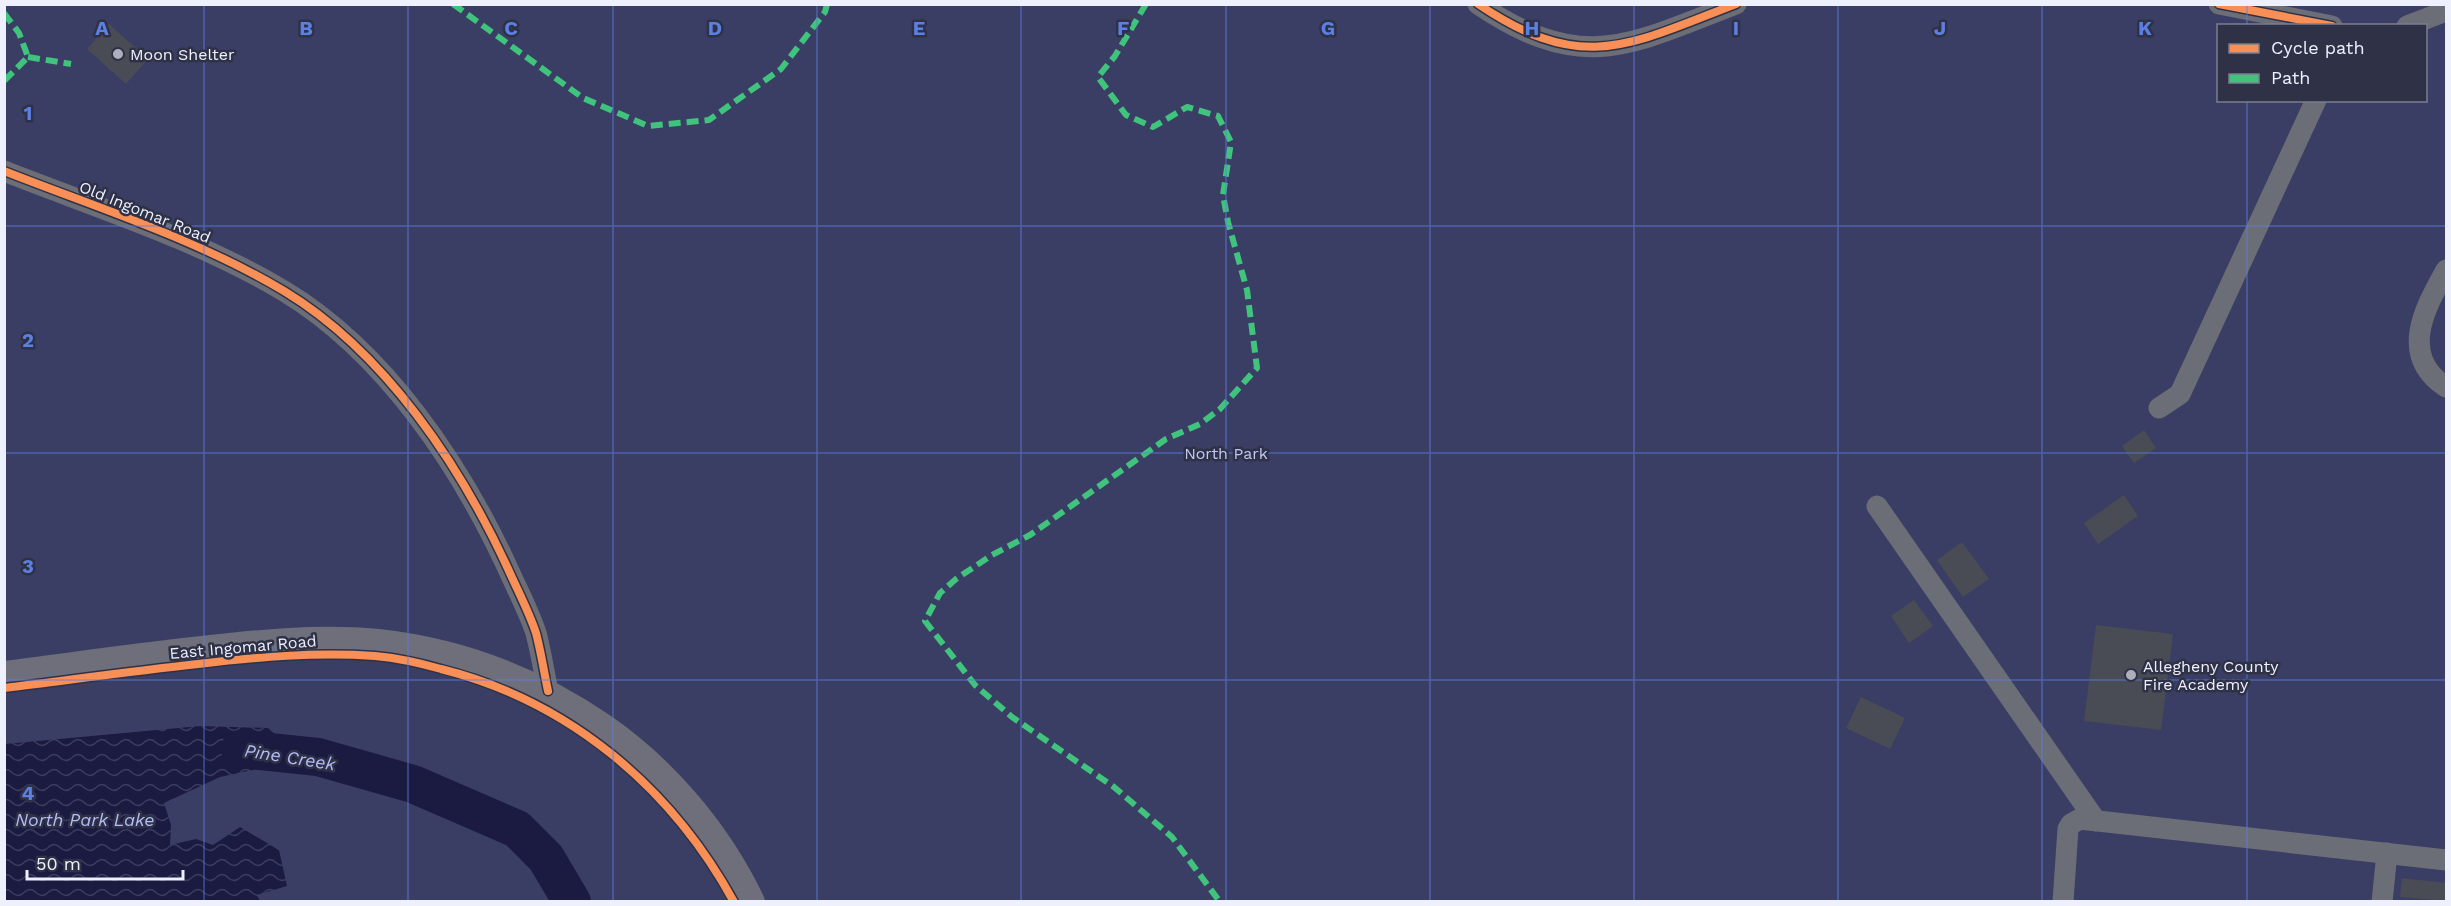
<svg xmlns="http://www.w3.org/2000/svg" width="2451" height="906" viewBox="0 0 2451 906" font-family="'Work Sans',sans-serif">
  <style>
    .park { fill: #3a3e64; fill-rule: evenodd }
    .water { fill: url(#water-waves) }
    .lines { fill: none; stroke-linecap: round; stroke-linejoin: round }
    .river { stroke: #1b1b42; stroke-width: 38 }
    .building { fill: #494b55 }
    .minor { stroke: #6c6e77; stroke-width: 21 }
    .major { stroke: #6e6f7a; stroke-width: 26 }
    .quiet { stroke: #40c37c; stroke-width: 6; stroke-dasharray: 12 6; stroke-linecap: butt }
    .cycleway-casing { stroke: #2f3246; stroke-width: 11 }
    .cycleway { stroke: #f78f57; stroke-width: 8 }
    .grid { fill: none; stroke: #5c7fe3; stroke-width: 1.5; stroke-opacity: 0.55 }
    .poi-dot { fill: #adafbc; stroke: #2f3246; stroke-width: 2 }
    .labels { text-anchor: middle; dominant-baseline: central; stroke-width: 5; stroke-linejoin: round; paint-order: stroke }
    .poi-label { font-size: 16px; fill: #eef0fe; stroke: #2f3246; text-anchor: start }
    .street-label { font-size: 16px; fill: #eef0fe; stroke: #2f3246 }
    .park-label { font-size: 16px; fill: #c2c8f6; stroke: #2f3246 }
    .water-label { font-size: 18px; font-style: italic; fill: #b5bcf9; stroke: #2f3246 }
    .grid-label { font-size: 20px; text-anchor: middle; font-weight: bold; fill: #5c7fe3; stroke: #2f3246; stroke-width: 5; stroke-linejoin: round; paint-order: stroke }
  </style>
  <defs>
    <pattern id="water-waves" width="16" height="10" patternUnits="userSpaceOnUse" patternTransform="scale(1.5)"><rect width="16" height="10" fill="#1b1b42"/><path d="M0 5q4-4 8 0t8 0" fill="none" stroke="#3c3c5e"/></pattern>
  </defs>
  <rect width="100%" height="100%" fill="#343641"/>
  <!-- park -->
  <path class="park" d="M5,5h2441v896h-2441zM2218,26h208v74h-208z"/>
  <!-- water -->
  <polygon class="water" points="200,726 268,728 293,751 281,764 220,777 164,803 171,825 170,845 196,839 213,845 240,827 279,850 287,886 257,895 260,901 5,901 5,744"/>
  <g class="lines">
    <!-- river -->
    <polyline class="river" points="240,749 318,757 413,784 517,829 546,858 572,902"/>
  </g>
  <!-- building -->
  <g class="building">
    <polygon points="109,24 148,59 126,84 87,49"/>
    <polygon points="2144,430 2156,448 2134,463 2122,446"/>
    <polygon points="2124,495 2138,516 2098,544 2084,523"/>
    <polygon points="1962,542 1989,579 1963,597 1937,560"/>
    <polygon points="1914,600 1933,626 1909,643 1891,616"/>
    <polygon points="2096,625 2173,634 2161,730 2084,721"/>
    <polygon points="1861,697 1905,718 1890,749 1846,728"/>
    <polygon points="2402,878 2446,883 2446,901 2400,897"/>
  </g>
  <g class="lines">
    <!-- minor -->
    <g class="minor">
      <path d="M1478,4c105,71 151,41 258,0"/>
      <polyline points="2219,4 2332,26"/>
      <polyline points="2407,26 2446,11"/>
      <path d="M4,171c94,37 193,68 280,120 101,61 177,175 225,280 9,20 20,41 27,62 5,19 8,39 12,58"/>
      <path d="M2446,270c-21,38 -48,85 0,117"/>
      <polyline points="2159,408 2180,394 2316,100"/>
      <polyline points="1877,506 2096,821"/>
      <polyline points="2063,902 2068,829 2071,824 2080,819 2446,860"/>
      <polyline points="2382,902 2387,853"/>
    </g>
    <!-- major -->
    <path class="major" d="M4,674c63,-8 126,-17 189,-24 61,-7 124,-14 185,-8 83,9 158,38 226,85 62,43 115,106 148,175"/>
    <!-- quiet -->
    <g class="quiet">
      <polyline points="453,4 583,98 648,126 709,120 781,69 825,12 827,4"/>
      <polyline points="1146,4 1115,56 1098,77 1126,115 1153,127 1187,107 1218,116 1231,142 1223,195 1228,222 1247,290 1257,368 1220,409 1200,424 1166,439 1030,535 992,555 956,579 940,593 925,621 975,685 1012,717 1114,787 1172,837 1220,902"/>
      <polyline points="4,13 19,33 28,57 4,81"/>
      <polyline points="28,57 71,64"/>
    </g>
    <!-- cycleway casing -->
    <g class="cycleway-casing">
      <g id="cycleway">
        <path d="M1478,4c105,71 151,41 258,0"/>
        <polyline points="2219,4 2332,26"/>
        <path d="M4,171c94,37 193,68 280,120 101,61 177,175 225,280 9,20 20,41 27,62 5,19 8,39 12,58"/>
        <path d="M4,688c65,-8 129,-17 194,-24 59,-7 117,-12 177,-8 22,2 45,7 66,13 128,32 230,118 293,233"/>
      </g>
    </g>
    <!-- cycleway -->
    <use href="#cycleway" class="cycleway"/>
  </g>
  <!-- grid -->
  <path class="grid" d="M204,4v898M408,4v898M613,4v898M817,4v898M1021,4v898M1226,4v898M1430,4v898M1634,4v898M1838,4v898M2042,4v898M2247,4v22M2247,100v802M4,226h2442M4,453h2442M4,680h2442"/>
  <!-- markers -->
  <g class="poi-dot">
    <circle cx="118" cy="54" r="6"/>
    <circle cx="2131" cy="675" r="6"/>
  </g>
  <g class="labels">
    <!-- poi labels -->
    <g class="poi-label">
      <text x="130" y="54">Moon Shelter</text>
      <text x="2143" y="666">Allegheny County<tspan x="2143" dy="18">Fire Academy</tspan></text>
    </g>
    <!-- street labels -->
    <g class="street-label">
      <text transform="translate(145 212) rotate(22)">Old Ingomar Road</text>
      <text transform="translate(243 647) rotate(-5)">East Ingomar Road</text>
    </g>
    <!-- park labels -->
    <g class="park-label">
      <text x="1226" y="453">North Park</text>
    </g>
    <!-- water labels -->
    <g class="water-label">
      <text transform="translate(290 757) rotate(9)">Pine Creek</text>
      <text x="85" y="819">North Park Lake</text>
    </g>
  </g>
  <g class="grid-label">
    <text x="102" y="35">A</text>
    <text x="306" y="35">B</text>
    <text x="511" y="35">C</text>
    <text x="715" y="35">D</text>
    <text x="919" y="35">E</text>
    <text x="1123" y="35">F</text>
    <text x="1328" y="35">G</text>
    <text x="1532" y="35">H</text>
    <text x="1736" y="35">I</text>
    <text x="1940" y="35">J</text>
    <text x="2145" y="35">K</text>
    <text x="28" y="120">1</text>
    <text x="28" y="347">2</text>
    <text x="28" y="573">3</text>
    <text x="28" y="800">4</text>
  </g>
  <!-- border -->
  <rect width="2451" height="906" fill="none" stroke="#eef0fe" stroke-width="12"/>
  <!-- legend -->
  <rect x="2217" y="24" width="210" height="78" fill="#2f3246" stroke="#7b7e90" stroke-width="1.5"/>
  <rect x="2229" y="44" width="30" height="9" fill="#f78f57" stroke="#7b7e90" stroke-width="1.5"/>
  <text x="2271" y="54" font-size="18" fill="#eef0fe">Cycle path</text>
  <rect x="2229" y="74" width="30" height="9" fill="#40c37c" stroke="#7b7e90" stroke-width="1.5"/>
  <text x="2271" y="84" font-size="18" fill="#eef0fe">Path</text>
  <!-- scale -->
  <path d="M27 870v9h156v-9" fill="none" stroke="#eef0fe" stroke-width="3"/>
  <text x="36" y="870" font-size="18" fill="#eef0fe" stroke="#2f3246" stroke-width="4.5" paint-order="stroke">50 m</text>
</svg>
